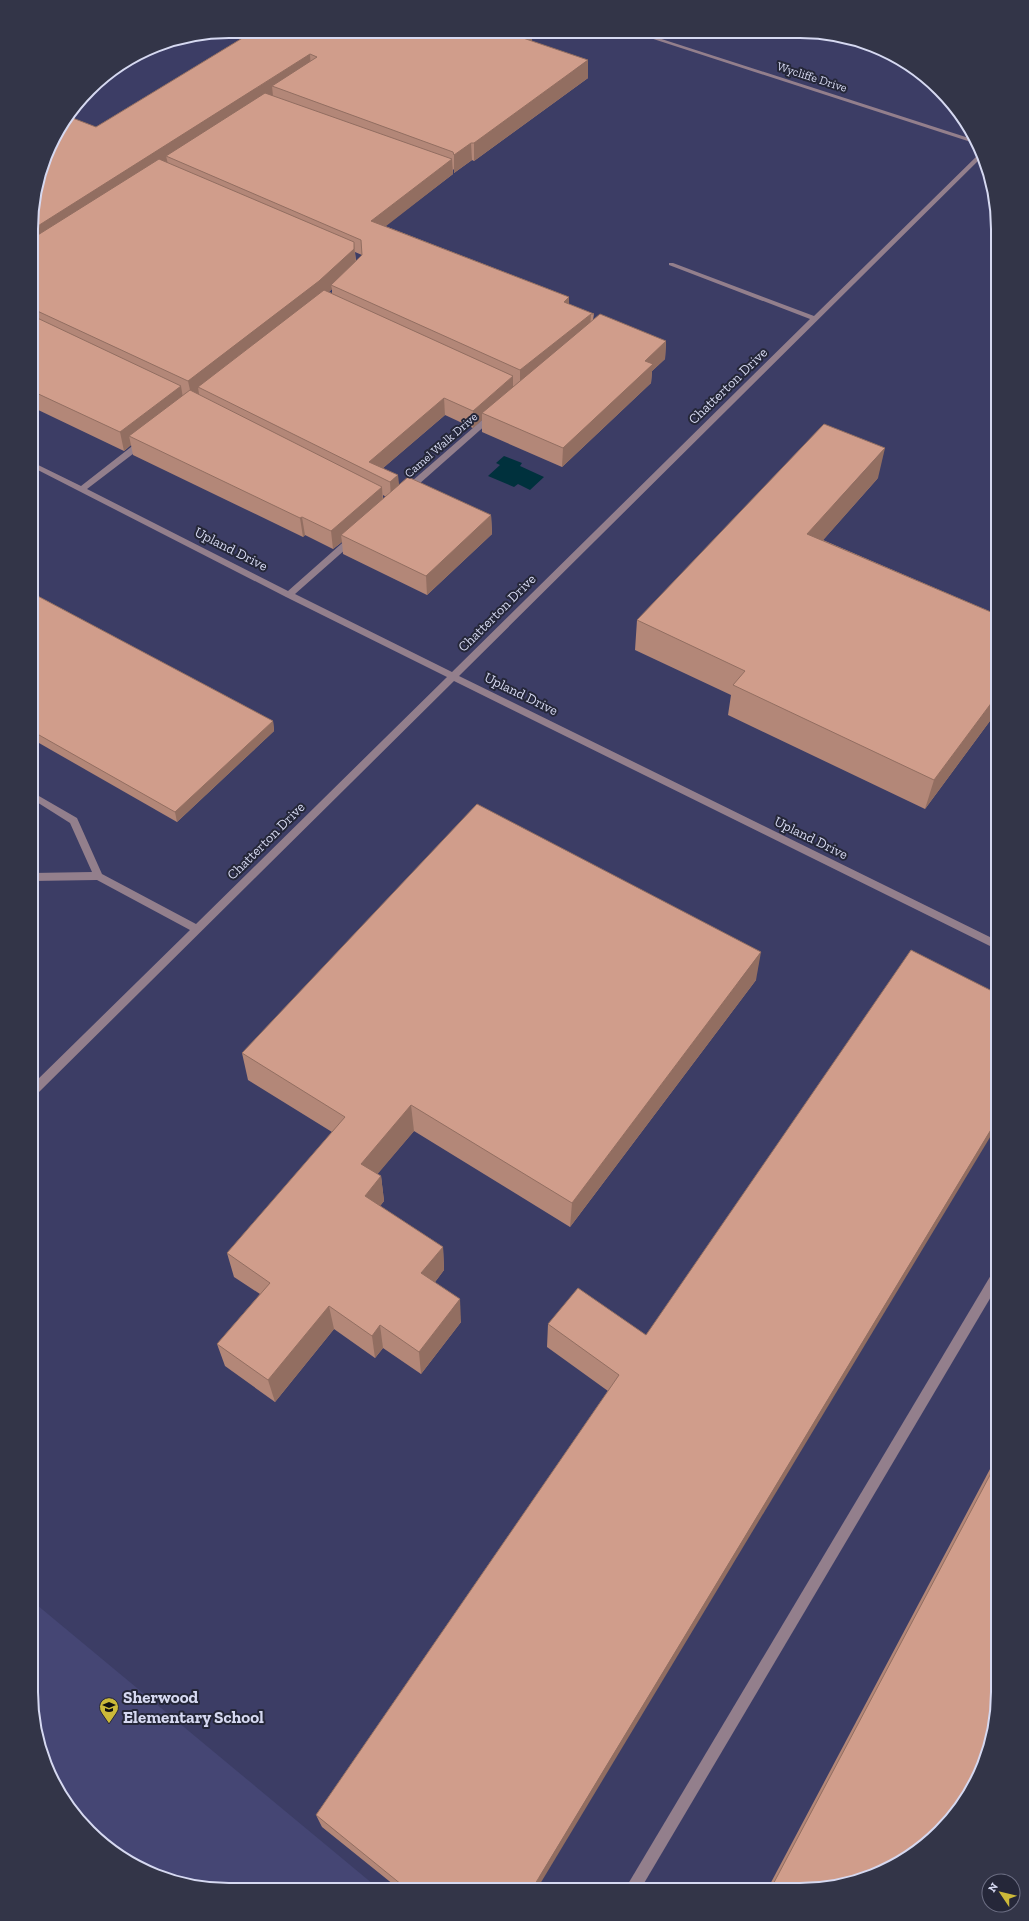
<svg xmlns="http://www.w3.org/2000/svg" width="1029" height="1921" viewBox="0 0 1029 1921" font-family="'Zilla Slab',serif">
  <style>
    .built { fill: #454674 }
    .water { fill: #00313d }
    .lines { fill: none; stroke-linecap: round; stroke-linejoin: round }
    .minor { fill: #937f8c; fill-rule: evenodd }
    .wall { fill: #b38778; fill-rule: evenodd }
    .shaded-wall { fill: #926e61 }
    .building { fill: #d09d8b; stroke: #926e61 }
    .labels { text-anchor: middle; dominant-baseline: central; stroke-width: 4; stroke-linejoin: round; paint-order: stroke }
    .far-street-label { font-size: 12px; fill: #d6d9f1; stroke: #252739 }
    .street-label { font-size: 14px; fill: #d6d9f1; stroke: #252739 }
    .near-poi-label { font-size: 17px; font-weight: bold; fill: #d6d9f1; stroke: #252739; text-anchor: start }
    .rim { fill: none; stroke: #d6d9f1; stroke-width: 2 }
  </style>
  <rect width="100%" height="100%" fill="#3c3d65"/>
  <!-- built -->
  <polygon class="built" points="31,1600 379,1889 203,1888 153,1875 108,1849 64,1802 42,1756 31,1692"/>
  <!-- water -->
  <polygon class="water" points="504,456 522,463 520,466 544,477 530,490 518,484 514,487 488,476 500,465 496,463"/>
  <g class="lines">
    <!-- minor -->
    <g class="minor">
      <polygon points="638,34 646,34 975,140 977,144"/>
      <polygon points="981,152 983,156 459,676 998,941 998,950 454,681 36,1095 32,1096 32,1085 190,930 97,880 32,881 32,873 92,872 70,823 32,799 32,792 77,818 102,874 196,924 447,677 286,597 32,467 32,462 81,486 140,440 146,440 146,444 87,489 288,591 349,537 355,537 355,541 295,594 452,672 810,319 669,265 669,263 673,263 814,316"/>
      <polygon points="489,414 495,414 496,416 410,492 404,492 404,488"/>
      <polygon points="998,1269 998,1285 640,1890 625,1889 994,1270"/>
    </g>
  </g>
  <!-- wall -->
  <g class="wall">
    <path d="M254,31l278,2v8l56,37 -114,83 -2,-1 -18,13v-3l-1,-1v5l-68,52 184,71v7l25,10 -1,6 73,21 -1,18 -13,12 -1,12 -89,84 -80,-35v-12l-9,8 -28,-13 -62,53 16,17 92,30 1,19 -65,61 -84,-41 -1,-12 -9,7 -28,-14 -2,2 -170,-82 -2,-10 -7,6 -92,-44 1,-204 63,-76zM355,252l7,3 -6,6zM332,289v4l-3,-1zM383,495l3,2 -3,2z"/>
    <polygon points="878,478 823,540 998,615 998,710 925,809 728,715 731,695 635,650 637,620"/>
    <polygon points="32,593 273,721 274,731 177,822 32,739"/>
    <polygon points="756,980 570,1227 414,1131 377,1174 381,1176 384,1201 380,1206 443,1247 444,1270 435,1282 461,1322 421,1374 383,1348 375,1358 334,1329 275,1402 225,1366 217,1344 260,1294 234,1277 227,1253 332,1132 248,1080 242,1053"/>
    <polygon points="548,1324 646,1335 537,1889 399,1889 322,1827 316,1815 608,1391 547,1347"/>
    <polygon points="998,1454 998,1706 800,1890 767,1890"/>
  </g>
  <!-- shaded-wall -->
  <g class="shaded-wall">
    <polygon points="525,33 532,33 532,46 520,37"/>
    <polygon points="310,54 311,72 272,86 273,96 166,156 168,164 33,250 33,229"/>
    <polygon points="588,60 588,78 474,161 474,143"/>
    <polygon points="471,143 472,160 454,173 454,155"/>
    <polygon points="452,159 453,174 372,237 371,221"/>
    <polygon points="354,242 356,267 331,285 332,289 321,299 198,387 199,394 192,399 188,381"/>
    <polygon points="569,297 569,313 564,302"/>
    <polygon points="591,314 590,330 520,386 520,370"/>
    <polygon points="666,341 665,359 652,371 651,383 562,467 563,448 645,361"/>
    <polygon points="513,376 513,392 482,413 482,420 473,428 473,411"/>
    <polygon points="181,386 184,404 129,436 131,445 124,451 120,432"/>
    <polygon points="444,398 445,415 375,475 369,462"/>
    <polygon points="885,448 878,478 802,564 807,534"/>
    <polygon points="398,475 400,492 391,499 390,482"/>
    <polygon points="382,487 383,505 341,535 342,542 333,549 331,531"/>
    <polygon points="491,515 492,534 427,595 426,576"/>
    <polygon points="302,517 305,535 303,537 300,518"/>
    <polygon points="998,694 998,710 925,809 934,780"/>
    <polygon points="273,721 274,731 177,822 175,812"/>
    <polygon points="761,952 756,980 570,1227 572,1203"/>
    <polygon points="411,1105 414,1131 365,1189 361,1164"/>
    <polygon points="998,1118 998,1124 537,1889 532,1889"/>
    <polygon points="381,1176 384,1201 368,1221 365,1196"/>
    <polygon points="443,1247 444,1270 424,1297 421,1273"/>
    <polygon points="460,1299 461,1322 421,1374 419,1352"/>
    <polygon points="329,1306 334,1329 275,1402 268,1380"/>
    <polygon points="380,1325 383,1348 375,1358 372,1336"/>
  </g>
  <!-- building -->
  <g class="building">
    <polygon points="254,31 525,33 520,37 588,60 474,143 471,143 454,155 453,152 272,86 317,57 310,54 33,229 33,203 51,141 70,117 96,127"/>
    <polygon points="265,93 452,159 371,221 569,297 564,302 594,314 591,314 520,370 331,285 362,255 361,240 166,156"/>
    <polygon points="159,159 354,242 354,249 319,281 188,381 33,309 33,238"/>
    <polygon points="324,290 513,376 473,411 444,398 369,462 398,475 390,482 198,387"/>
    <polygon points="600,314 666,341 645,361 653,364 563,448 482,413"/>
    <polygon points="33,316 181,386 120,432 32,391"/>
    <polygon points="190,390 382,487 331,531 302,517 300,518 129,436"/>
    <polygon points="824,424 885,448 807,534 998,615 998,694 934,780 733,685 745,671 637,620"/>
    <polygon points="408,477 491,515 426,576 341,535"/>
    <polygon points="32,593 273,721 175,812 32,731"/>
    <polygon points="477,804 761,952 572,1203 411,1105 361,1164 381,1176 365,1196 443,1247 421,1273 460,1299 419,1352 380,1325 372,1336 329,1306 268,1380 217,1344 270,1283 227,1253 345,1117 242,1053"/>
    <polygon points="911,950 998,994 998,1118 532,1889 407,1889 316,1815 619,1375 548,1324 578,1288 646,1335"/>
    <polygon points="998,1460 998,1706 983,1768 957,1813 910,1857 864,1879 800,1890 770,1890"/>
  </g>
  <!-- icons -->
  <defs>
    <g id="school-pin" transform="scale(1)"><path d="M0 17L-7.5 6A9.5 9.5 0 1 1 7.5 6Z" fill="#ccb939" stroke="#252739"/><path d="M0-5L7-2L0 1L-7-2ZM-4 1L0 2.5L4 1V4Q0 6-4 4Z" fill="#111"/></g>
  </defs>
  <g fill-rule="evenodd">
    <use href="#school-pin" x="109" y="1707"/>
  </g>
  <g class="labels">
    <!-- far-street labels -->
    <g class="far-street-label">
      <text transform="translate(812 77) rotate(18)">Wycliffe Drive</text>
      <text transform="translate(441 445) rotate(-41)">Camel Walk Drive</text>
    </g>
    <!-- street labels -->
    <g class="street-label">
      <text transform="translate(728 386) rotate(-44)">Chatterton Drive</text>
      <text transform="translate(231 549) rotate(27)">Upland Drive</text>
      <text transform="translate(497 613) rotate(-45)">Chatterton Drive</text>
      <text transform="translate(521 694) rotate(26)">Upland Drive</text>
      <text transform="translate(811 838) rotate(26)">Upland Drive</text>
      <text transform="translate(266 841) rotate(-45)">Chatterton Drive</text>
    </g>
    <!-- near-poi labels -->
    <g class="near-poi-label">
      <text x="123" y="1697">Sherwood<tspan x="123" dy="20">Elementary School</tspan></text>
    </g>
  </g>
  <!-- crop -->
  <path d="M0 0H1029V1921H0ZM229 38H800A191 191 0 0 1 991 229V1692A191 191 0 0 1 800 1883H229A191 191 0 0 1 38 1692V229A191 191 0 0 1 229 38Z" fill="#333548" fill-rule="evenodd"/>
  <path class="rim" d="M229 38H800A191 191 0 0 1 991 229V1692A191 191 0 0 1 800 1883H229A191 191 0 0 1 38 1692V229A191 191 0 0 1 229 38Z"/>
  <!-- north arrow -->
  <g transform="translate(1001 1893) rotate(305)"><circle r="19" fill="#252739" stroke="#6c6e83"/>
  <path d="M0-3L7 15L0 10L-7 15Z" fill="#ccb939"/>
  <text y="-6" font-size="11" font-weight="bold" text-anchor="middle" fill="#d6d9f1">N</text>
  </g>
</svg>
